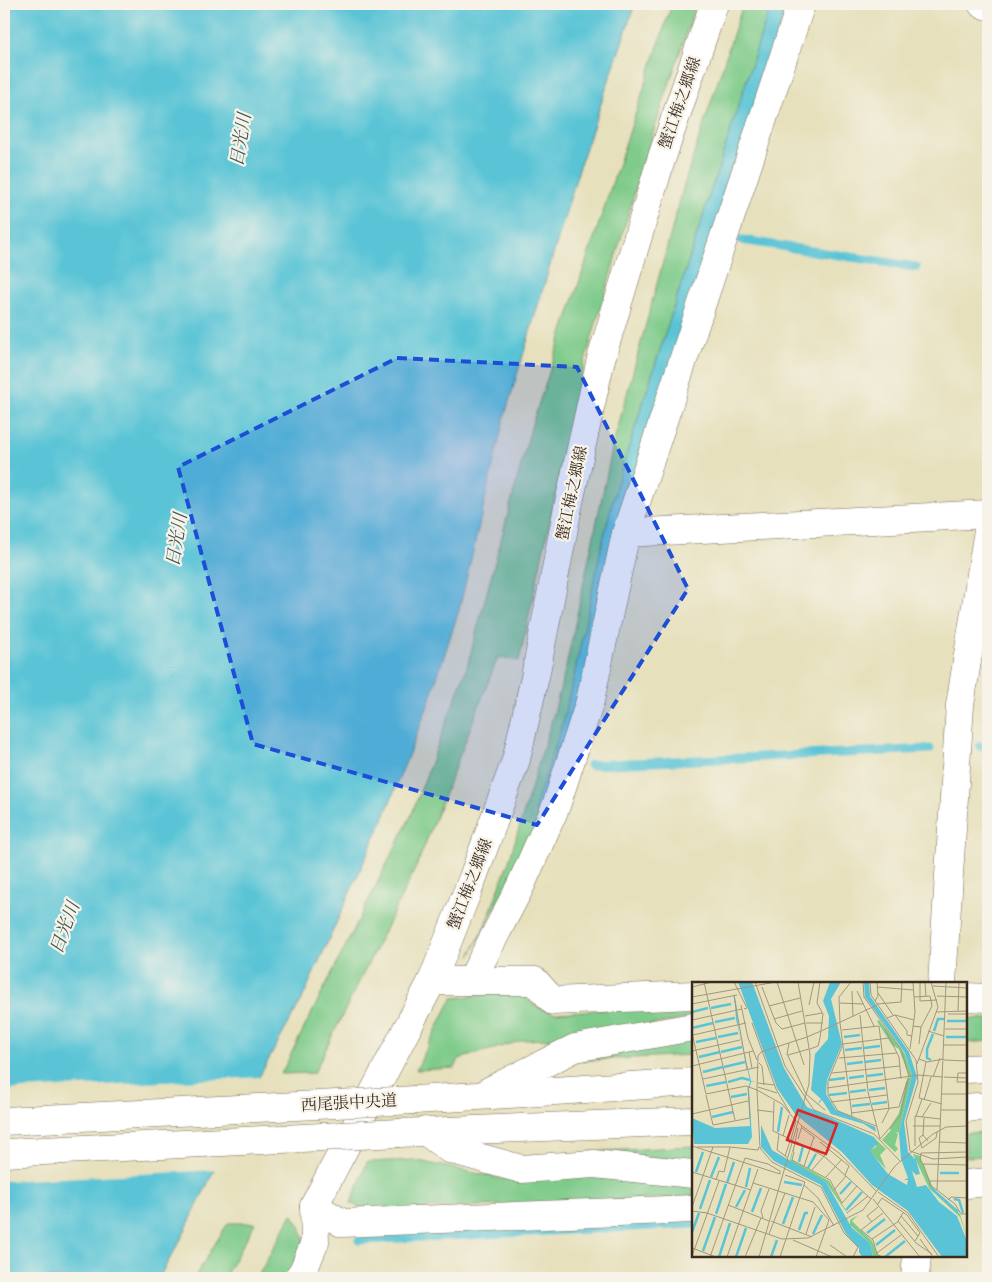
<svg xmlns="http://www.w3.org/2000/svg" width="992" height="1282" viewBox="0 0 992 1282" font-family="'IM FELL Double Pica','Noto Serif JP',serif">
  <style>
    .green { fill: #7ecb8a; stroke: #5c7a54 }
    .water { fill: #5ac4d6; stroke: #4a777a }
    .pier { fill: #e6e0bc }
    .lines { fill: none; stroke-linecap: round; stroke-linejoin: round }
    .stream { stroke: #5ac4d6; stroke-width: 9 }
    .minor-casing { stroke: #776a55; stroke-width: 29 }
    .major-casing { stroke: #776a55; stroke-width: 29 }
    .minor { stroke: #fff; stroke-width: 28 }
    .major { stroke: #fff; stroke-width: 28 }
    .major-bridge-casing { stroke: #776a55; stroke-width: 29; stroke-linecap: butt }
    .major-bridge { stroke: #fff; stroke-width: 28 }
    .marked { fill: #1d4ed8; fill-opacity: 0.2; stroke: #1d4ed8; stroke-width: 4; stroke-dasharray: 10 6; stroke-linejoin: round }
    .labels { text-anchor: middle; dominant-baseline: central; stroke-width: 4.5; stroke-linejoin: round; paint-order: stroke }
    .street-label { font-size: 16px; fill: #3b2a1e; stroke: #f7f3e8 }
    .water-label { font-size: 18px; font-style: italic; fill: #445855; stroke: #f7f3e8 }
    .inset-river { fill: none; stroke: #5ac4d6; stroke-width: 2.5 }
    .inset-road { fill: none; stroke: #a2977d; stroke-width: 1 }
    .view { fill: #d62828; fill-opacity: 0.15; stroke: #d62828; stroke-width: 2.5 }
    .inset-edge { fill: none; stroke: #3b2a1e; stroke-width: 2.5 }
  </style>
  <rect width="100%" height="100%" fill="#f7f3e8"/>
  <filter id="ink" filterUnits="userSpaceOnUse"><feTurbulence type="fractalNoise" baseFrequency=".02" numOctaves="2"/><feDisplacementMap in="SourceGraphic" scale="10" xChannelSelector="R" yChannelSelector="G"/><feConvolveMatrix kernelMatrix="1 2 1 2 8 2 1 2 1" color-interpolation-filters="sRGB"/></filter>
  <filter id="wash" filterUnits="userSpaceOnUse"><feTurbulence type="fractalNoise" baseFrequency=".0096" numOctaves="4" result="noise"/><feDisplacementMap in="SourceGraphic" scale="20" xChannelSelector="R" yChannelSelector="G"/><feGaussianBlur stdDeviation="1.12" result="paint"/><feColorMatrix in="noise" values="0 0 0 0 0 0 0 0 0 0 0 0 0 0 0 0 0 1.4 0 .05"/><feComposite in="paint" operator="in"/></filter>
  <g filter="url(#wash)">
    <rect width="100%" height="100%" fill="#e6e0bc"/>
    <!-- green -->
    <g class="green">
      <polygon points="672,4 696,4 644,160 585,361 519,661 498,657 417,865 314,1073 281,1074 411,816 467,667 532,424"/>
      <polygon points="743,4 771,4 617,484 602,544 575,672 562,726 545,811 470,956 487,921 509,861 554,713 566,667 613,445 684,185"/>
      <polygon points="521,991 532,1004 553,1013 693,1004 693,1018 572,1038 524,1040 459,1059 455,1068 416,1070 452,998"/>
      <polygon points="966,1019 988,1019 988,1041 966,1043"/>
      <polygon points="693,1038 693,1055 571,1061"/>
      <polygon points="988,1132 988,1156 966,1157 966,1133"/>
      <polygon points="693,1146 693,1163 589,1152"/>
      <polygon points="414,1160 503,1179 589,1172 693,1183 693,1197 365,1211 351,1203 367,1162"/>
      <polygon points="292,1214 300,1226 304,1239 290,1278 257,1278"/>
      <polygon points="228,1223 255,1223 224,1278 194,1278"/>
    </g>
    <!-- water -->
    <g class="water">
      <polygon points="4,4 635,4 581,162 505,415 459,610 427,708 384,817 302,999 259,1077 182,1237 159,1278 4,1278"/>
      <polygon points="771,4 787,4 573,727 540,811 534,810 562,726 575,672 602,544 617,484"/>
    </g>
    <!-- pier -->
    <polygon class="pier" points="262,1077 217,1170 4,1181 4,1090"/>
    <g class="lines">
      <!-- stream -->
      <g class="stream">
        <polyline points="742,240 916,267"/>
        <polyline points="980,746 988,746"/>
        <polyline points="590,765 930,749"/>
        <polyline points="359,1240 693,1224"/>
      </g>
    </g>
  </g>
  <g filter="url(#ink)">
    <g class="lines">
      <!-- minor casing -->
      <g class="minor-casing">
        <g id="minor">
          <polyline points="982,4 988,6"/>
          <polyline points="626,533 988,514"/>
          <polyline points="471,981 520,887 556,806 590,701 626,533 801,4"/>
          <polyline points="942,983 960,705 988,530"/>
          <polyline points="314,1206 342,1223 693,1209"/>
          <polyline points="298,1278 303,1271 315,1242 314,1206 432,981 535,981 553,1001 693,995"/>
          <polyline points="915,1278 917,1256"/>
        </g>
      </g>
      <!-- major casing -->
      <g class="major-casing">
        <g id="major">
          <polyline points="432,981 472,880 516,760 535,677 568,507 601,359 661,160 714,4"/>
          <polyline points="966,997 988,998"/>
          <polyline points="966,1069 988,1068"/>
          <polyline points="489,1091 575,1048 693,1027"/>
          <polyline points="415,1100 693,1082"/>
          <polyline points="966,1108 988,1106"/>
          <polyline points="425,1131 449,1149 521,1169 594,1164 693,1174"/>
          <polyline points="399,1133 693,1121"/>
          <polyline points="966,1184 988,1182"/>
        </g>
      </g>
      <!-- minor -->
      <use href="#minor" class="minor"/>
      <!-- major -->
      <use href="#major" class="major"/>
      <!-- major-bridge casing -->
      <g class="major-bridge-casing">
        <g id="major-bridge">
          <polyline points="4,1121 415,1100"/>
          <polyline points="4,1153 399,1133"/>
        </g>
      </g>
      <!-- major-bridge -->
      <use href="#major-bridge" class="major-bridge"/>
    </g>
  </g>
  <!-- marked area -->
  <path class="marked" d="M397,358l180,9 111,222 -151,236 -284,-81 -75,-277z"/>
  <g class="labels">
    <!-- street labels -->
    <g class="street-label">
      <text transform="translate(680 103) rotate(-71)">蟹江梅之郷線</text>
      <text transform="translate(572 493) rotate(-78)">蟹江梅之郷線</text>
      <text transform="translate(470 884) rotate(-69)">蟹江梅之郷線</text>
      <text transform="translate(349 1103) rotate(-3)">西尾張中央道</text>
    </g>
    <!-- water labels -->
    <g class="water-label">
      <text transform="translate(241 140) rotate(-81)">日光川</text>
      <text transform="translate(177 540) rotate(-81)">日光川</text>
      <text transform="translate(65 928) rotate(-70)">日光川</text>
    </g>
  </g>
  <!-- overview -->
  <g transform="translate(692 982)">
    <rect width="275" height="275" fill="#e6e0bc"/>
    <path d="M187,38l26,34 7,21 -13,58 -10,-4 10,-16 8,-34h-4l7,-1 -11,-29 -7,-4 -15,-24zM200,147l6,5 -3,11 3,4 -3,3 -13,-12zM182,156l12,11 -6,6 6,14 -17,-18 7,-4zM103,160l-4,17h-1l39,22 20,35 -23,-34 -37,-20zM221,172l7,2 15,37 25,21 7,24 -7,-21 -31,-29zM166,233l-6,6 20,20 7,16h-6l-3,-14 -20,-18v-5z" fill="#7ecb8a"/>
    <path d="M46,0h14l32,86 23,39 67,30 4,6 -8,8 18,23 19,11 1,-5h-4l4,-2 -7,-19 -2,-26 13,-58 -7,-22 -40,-56 -1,-15h5l1,14 39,56 8,25 -13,45 4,30 7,7 4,-2 -3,3 4,14 -4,1 -4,-4 5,16 9,-2 13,17 18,14 10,25v16h-25l-34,-46 -36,-26 -30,-33 -47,-38 -18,-26zM138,0h11l-10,17 11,45 -15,36 -1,14 10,16 39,17 1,5 -12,-8 -33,-10 -9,-14 -5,5 4,-6 -10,-9 4,-36 13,-15 1,-23 -6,-15zM42,11l2,9 3,29 12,50 4,1h-4l-2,7 3,48 -4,7h-54l-2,-26 23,10 35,-2 -2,-36 2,-9 -11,-49 -3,-13zM69,143l11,25 54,32 26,46 18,15 3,14h-11l-3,-5v-4l-13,-14 -25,-49 -47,-24 -13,-14z" fill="#5ac4d6"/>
    <path class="inset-river" d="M19,26l20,-4M0,30l16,-4M255,39h20M23,40l20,-4M0,46l21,-5M242,49l4,-12h6M26,55l20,-4M152,55l16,-2M254,55h21M4,60l20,-4M172,66l16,-2M153,68l17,-2M29,70l21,-5M7,75l21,-5M239,78l-4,-2v-9l6,-15M173,80l16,-2M155,82l16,-2M32,85l21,-5M11,90l20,-5M175,94l16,-2M157,96l15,-2M137,98l16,-2M36,100l14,-4 8,2M14,104l20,-4M177,108l16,-2M158,110l16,-2M137,113l18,-2M39,115l16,-3M180,122l15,-2M160,124l18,-2M20,135l21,-5M86,150l4,-25M107,180l4,-16M116,186l8,-14M4,190l7,-20M248,191h19M19,195l8,-20M92,200l18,3M35,201l7,-21M54,205l4,-19M239,206l27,24M148,212l11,-12M262,217l5,1 4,13M44,225l9,-17M8,227l10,-29M154,228l16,-18M60,230l9,-24M24,232l10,-30M91,242l10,-27M107,248l6,-17h3M0,250l7,-19M175,251l18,-14M121,252l9,-19M184,263l19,-15M11,269l12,-34M27,275l11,-34M44,275l10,-29M79,275l6,-17M193,275l20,-16"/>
    <path class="inset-road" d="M12,0l31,138M42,0l13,26 -3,1M63,0l30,84 22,34M85,0l27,83M171,0l1,15 37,52 8,28 -9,39 -20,23M178,0l1,13 45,65 2,22 -12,39 4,30 23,8 34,-2M231,0l-3,1v18l17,-1M233,0l1,15M241,4l34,2M0,5l20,-5M70,5l14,36 6,6 23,-6M185,5l36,3M160,9l1,26M165,9l17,35M186,11l15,22M42,14l13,73M245,14l30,1M0,15l84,-15M183,19l3,-5 -1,-14M148,21l23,1M0,22l45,-9M185,22l24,-2 1,-20M49,23l7,33 9,22M117,23l5,-23M77,24l31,-8M266,29l1,-29M244,30l31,-1M256,32h19M168,33l8,77 12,47M203,33l12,16v4l5,1M113,34l17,-3M195,36l8,-3 19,5M82,37l28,-8M0,38l50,-11M60,41l24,66 14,24M114,41h17M148,41l12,93M148,41l-1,-26 12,-15M221,44l8,1 11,-21 -2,-10 -16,1M193,47l14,28 2,22M253,47h22M150,48l37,-4 10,83 -7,14M129,49l56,-26M236,49l16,5M0,51l14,61 40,-8 11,4 3,58 12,14 49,25 23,46 14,14 -5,10M1,53l53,-12M115,55l14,-6M97,61l-2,11 19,40 19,16M151,62l-15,37v14l10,16 38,15M151,62l46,-6M227,62l2,-17M252,63h23M118,67l8,-3 2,-8 3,-24 -6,-11 3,-21M218,67l5,-37 -2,-30M0,69l48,-11M57,70l3,16M96,73l21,-6M147,76l58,-5M227,77l8,3 17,-3M252,78l23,1M234,80l-7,36 23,6M67,81l3,3 2,19M225,82l21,-57 -7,-25M0,84l61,-15M140,91l68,-7M275,91h-9l-1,9h10M241,95l7,-19M252,95l23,1M11,97l56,-12M66,101l16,2M66,105l19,6M135,106l91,-13 25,2M250,112h25M14,113l7,30 37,-7 -2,-32M115,118l7,10 60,24 26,27M232,118l7,-23M82,119l-1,30 19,9M139,120l56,-7M65,128l16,2M249,128h26M159,131l48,-6 8,-26M0,132l56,-13M224,134l6,-17M230,135l9,-14M232,136l-1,17 5,6M104,139l-14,-17 -25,-14 1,-34 3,-4 46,-15M105,139l5,5 -4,13M110,144l37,27 38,39M221,144h27M110,146l13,10M248,148l-3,60 18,14 6,10h6M248,148l6,-148M87,152l-2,16 10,7M231,153l-4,3 3,10 14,-10 1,-6M91,154l6,-21M99,157l5,-18M103,159l30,16 46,42M128,160l29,24 -4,9M247,160l28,1M0,164l88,28M223,164v-30l25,3M5,165h33M101,170l5,-24M102,170l-2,8 38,20 12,23 15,-17M275,170l-46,1 -1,8 3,3 44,1M93,174l5,-15M231,182l8,22 6,4M112,184l10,-29M120,188l18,-21M0,190l59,18M134,195l16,-18M24,198l3,-9 5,1 6,-25 28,3 1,-3M237,199h38M61,201l60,19 16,18 -13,37M112,203l14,13 16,28M142,208l12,-14M186,210l30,21 31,44M181,217l47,58M256,218l3,-3 16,1M36,223l41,16M185,223l5,-7 25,17 13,18 -5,8M0,225l21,-60M0,229l15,2 75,26 26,-1 55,-28 32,-44 38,-32 13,-7 21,-1M155,231l21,-17M211,231l-5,8 18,22 16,11M209,234l17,20M71,236l-2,-7 8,-22M79,239l41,16M180,240l-5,-6 11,-9M77,252l16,-41M114,252l9,-27M180,257l27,-18M228,257l13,18M101,258l39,17M138,263l17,12M0,266l24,9M185,271l24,-18M0,274l27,-75M18,275l35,-99 23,6 12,7v3M35,275l31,-88M53,275l16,-39M67,275l50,-173 1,-30 -12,-72M88,275l25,-75 -20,-7M190,275l-5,-3 -4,-14 -12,-10 22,-17"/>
    <path class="view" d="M106,128l39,14 -11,30 -39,-14z"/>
    <rect width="275" height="275" class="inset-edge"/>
  </g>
  <!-- margin -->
  <rect width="992" height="1282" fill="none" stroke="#f7f3e8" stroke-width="20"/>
</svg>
